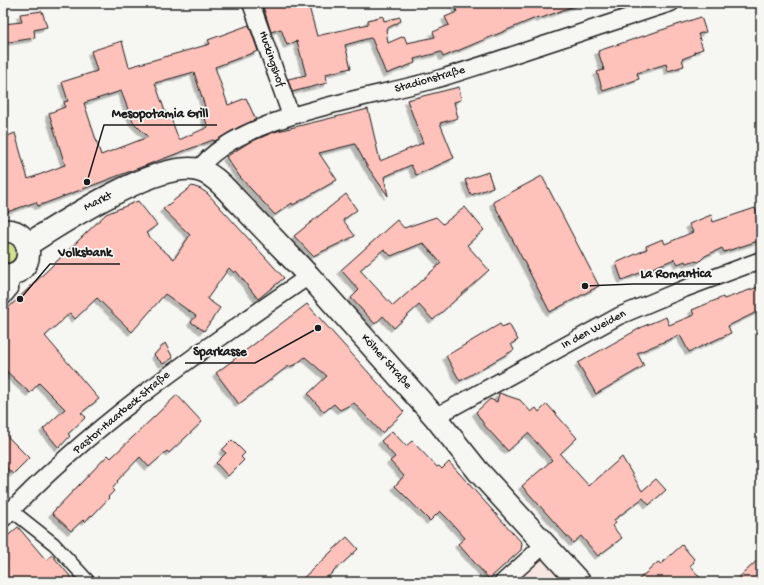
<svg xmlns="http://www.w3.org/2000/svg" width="764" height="585" viewBox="0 0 764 585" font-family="'Gochi Hand',sans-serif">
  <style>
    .built { fill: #f8e6e2 }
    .green { fill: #d2e093; stroke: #777e58 }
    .building { fill: #fec2bb; stroke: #1c1c1c; fill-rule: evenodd; filter: url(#shadow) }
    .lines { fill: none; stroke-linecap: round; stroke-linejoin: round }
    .pedestrian-casing { stroke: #1c1c1c; stroke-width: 15 }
    .minor-casing { stroke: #1c1c1c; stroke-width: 19 }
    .secondary-casing { stroke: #1c1c1c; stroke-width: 25 }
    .pedestrian { stroke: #f6f6f2; stroke-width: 12 }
    .minor { stroke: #f6f6f2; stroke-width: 16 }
    .secondary { stroke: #f6f6f2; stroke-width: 22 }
    .labels { text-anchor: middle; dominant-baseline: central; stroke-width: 3.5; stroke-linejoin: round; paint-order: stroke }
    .street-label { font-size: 12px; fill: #1c1c1c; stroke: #f6f6f2 }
    .leader { fill: none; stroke: #1c1c1c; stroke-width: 1.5 }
    .callout-dot { fill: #1c1c1c; stroke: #f6f6f2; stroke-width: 1.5 }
    .callout-label { font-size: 13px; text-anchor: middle; font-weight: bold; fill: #1c1c1c; stroke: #f6f6f2; stroke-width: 3.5; stroke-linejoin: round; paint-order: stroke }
  </style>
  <defs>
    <filter id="shadow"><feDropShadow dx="-3.5" dy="3.5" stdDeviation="0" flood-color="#0004"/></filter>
  </defs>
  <rect width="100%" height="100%" fill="#f6f6f2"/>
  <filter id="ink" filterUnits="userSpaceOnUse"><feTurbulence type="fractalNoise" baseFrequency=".025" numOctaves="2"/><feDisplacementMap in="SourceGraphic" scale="8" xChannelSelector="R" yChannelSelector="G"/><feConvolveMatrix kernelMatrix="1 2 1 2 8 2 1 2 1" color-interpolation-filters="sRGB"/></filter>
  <g filter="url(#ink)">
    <!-- built -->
    <polygon class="built" points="546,553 572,582 515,582"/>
    <!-- green -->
    <polygon class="green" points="3,242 12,243 18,251 16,262 3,266"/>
    <!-- building -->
    <g class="building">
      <polygon points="262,3 308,3 317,36 368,24 368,20 383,16 384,21 400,17 401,21 386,29 388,43 404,36 407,43 435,37 433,32 449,25 445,17 457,12 454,3 579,4 539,19 538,17 443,57 441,52 414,59 415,63 386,74 372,39 370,38 345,45 351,68 326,74 327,83 292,92 288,79 306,75 297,41 287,45 281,29 271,32"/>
      <polygon points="42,11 47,27 34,30 35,38 3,43 3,24 22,22 20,14"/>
      <polygon points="701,17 706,32 698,34 703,49 694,52 695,54 682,59 684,66 668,71 666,64 637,73 639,79 603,91 597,72 604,70 598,51"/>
      <path d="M249,25l9,26 -43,16 13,38 18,-7 10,22 -17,7 -24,14 -2,-1 -175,66 -2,-4 -29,10 -4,-10v-64l12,-5 13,46 37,-14 -16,-52 16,-6 -1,-5 4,-1 -6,-19 35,-11 -6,-20 31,-10 7,26 81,-23 -2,-4zM194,72l12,38h-3v3l5,14 -29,13 -10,-27 -3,1 -11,-31zM121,91l12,31 15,15 -47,18 -17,-52z"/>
      <polygon points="459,87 461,100 454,102 458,118 440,123 454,158 416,175 411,165 384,177 388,196 367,166 355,144 319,153 337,180 293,205 292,203 275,215 240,177 226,157 248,143 274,132 368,109 380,161 423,143 407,100"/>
      <polygon points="488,172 493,187 471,195 465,180"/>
      <polygon points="542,176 599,286 550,312 493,202"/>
      <polygon points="192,186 201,189 208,194 284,278 258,299 236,271 234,273 229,268 207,299 220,308 204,331 191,322 196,316 165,294 132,332 97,298 75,319 70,313 45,336 99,399 81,413 86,417 68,434 70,436 59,448 43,429 65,409 39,383 30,393 3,368 3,313 106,214 138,201 157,225 146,233 159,247 174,259 190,235 163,209"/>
      <polygon points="346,194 357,210 343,220 355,236 313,256 294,236"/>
      <path d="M465,207l19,23 -17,15 22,25 -56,50 -14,-15 -25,23 -11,-12 -8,8 -24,-26 8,-8 -18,-20 56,-50 7,8 32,-11 7,7zM423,243l18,20 -48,43 -33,-36 24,-21 7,7z"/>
      <polygon points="755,208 761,225 761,240 724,252 722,248 705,256 699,262 693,261 686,263 685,261 678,264 675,259 622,280 616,263 647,249 646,246 663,239 665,244 693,232 689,224 711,215 713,222"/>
      <polygon points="761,286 761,310 728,326 731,333 689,352 680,335 637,353 644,366 596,394 578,363 644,326 666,317 669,325 694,315 692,310 716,300 723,297 724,299"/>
      <polygon points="307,304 404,412 382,433 354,403 340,410 334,404 324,412 308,394 327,376 305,357 295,365 287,367 239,404 216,373"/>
      <polygon points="500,324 502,327 509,324 518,340 511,344 514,350 460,381 446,356"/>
      <polygon points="165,343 173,358 163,364 154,355"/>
      <polygon points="499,393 520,400 531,412 536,408 539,412 547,404 577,438 560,454 589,486 622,457 642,491 656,479 666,490 649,505 643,498 614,520 616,523 612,526 622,538 598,556 581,536 573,543 522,486 552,460 528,433 508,451 485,426 476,412 490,399 497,402"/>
      <polygon points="177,395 202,422 169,453 167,451 149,467 140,457 117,481 118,482 112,489 114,491 108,497 109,498 92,516 91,515 85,522 83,520 71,531 52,513 108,455 111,458"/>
      <polygon points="392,431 406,446 412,441 437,467 439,466 442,469 449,462 522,543 521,550 489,579 458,544 465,538 447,518 440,511 430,521 395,486 404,476 390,461 395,457 381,441"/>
      <polygon points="3,432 29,458 13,474 3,465"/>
      <polygon points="232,440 245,453 241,457 244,460 228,476 216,463 226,453 222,450"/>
      <polygon points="18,527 46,560 52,555 75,582 3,582 3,540"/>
      <polygon points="347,537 358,549 343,563 322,582 299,582"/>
      <polygon points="682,545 694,559 693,560 694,562 690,566 704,582 636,582 658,562 661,564"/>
      <polygon points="761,557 761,582 734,582"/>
    </g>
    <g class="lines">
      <!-- pedestrian casing -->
      <g class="pedestrian-casing">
        <g id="pedestrian">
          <polyline points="3,300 12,289 13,275"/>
          <polyline points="11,510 54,544 89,582"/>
        </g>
      </g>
      <!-- minor casing -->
      <g class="minor-casing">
        <g id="minor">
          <polyline points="251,3 291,116"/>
          <path d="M198,170c40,-56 178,-72 243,-92 77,-24 153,-50 230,-75"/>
          <polyline points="435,417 619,316 681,290 761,260"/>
          <path d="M3,519c90,-96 199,-169 306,-243"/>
          <polyline points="503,582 545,544"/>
        </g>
      </g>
      <!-- secondary casing -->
      <g class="secondary-casing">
        <g id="secondary">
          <path d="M3,231c33,-4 34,47 0,44"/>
          <path d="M27,245c34,-22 131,-85 171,-75 9,2 18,9 25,16l86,90 126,141 43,54 101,111"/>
        </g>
      </g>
      <!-- pedestrian -->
      <use href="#pedestrian" class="pedestrian"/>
      <!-- minor -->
      <use href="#minor" class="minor"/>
      <!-- secondary -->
      <use href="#secondary" class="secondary"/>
    </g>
  </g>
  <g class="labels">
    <!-- street labels -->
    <g class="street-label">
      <text transform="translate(271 59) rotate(71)">Huckingshof</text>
      <text transform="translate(430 80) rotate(-16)">Stadionstraße</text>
      <text transform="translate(98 202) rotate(-27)">Markt</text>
      <text transform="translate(594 330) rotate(-28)">In den Weiden</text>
      <text transform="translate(386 362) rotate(48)">Kölner Straße</text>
      <text transform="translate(122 413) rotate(-40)">Pastor-Haarbeck-Straße</text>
    </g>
  </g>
  <!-- callouts -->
  <path class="leader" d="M87 182L104 125H217M20 299L50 264H120M585 286L633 284H720M318 328L255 363H185"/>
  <g class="callout-dot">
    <circle cx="87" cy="182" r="4"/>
    <circle cx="20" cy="299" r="4"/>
    <circle cx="585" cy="286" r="4"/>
    <circle cx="318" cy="328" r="4"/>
  </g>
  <g class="callout-label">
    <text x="160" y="117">Mesopotamia Grill</text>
    <text x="85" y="256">Volksbank</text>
    <text x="676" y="277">La Romantica</text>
    <text x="220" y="355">Sparkasse</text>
  </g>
  <!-- margin -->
  <rect width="764" height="585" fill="none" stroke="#f6f6f2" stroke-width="16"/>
  <rect x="8" y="8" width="748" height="569" fill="none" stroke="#1c1c1c" stroke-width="1.5" filter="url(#ink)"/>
</svg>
